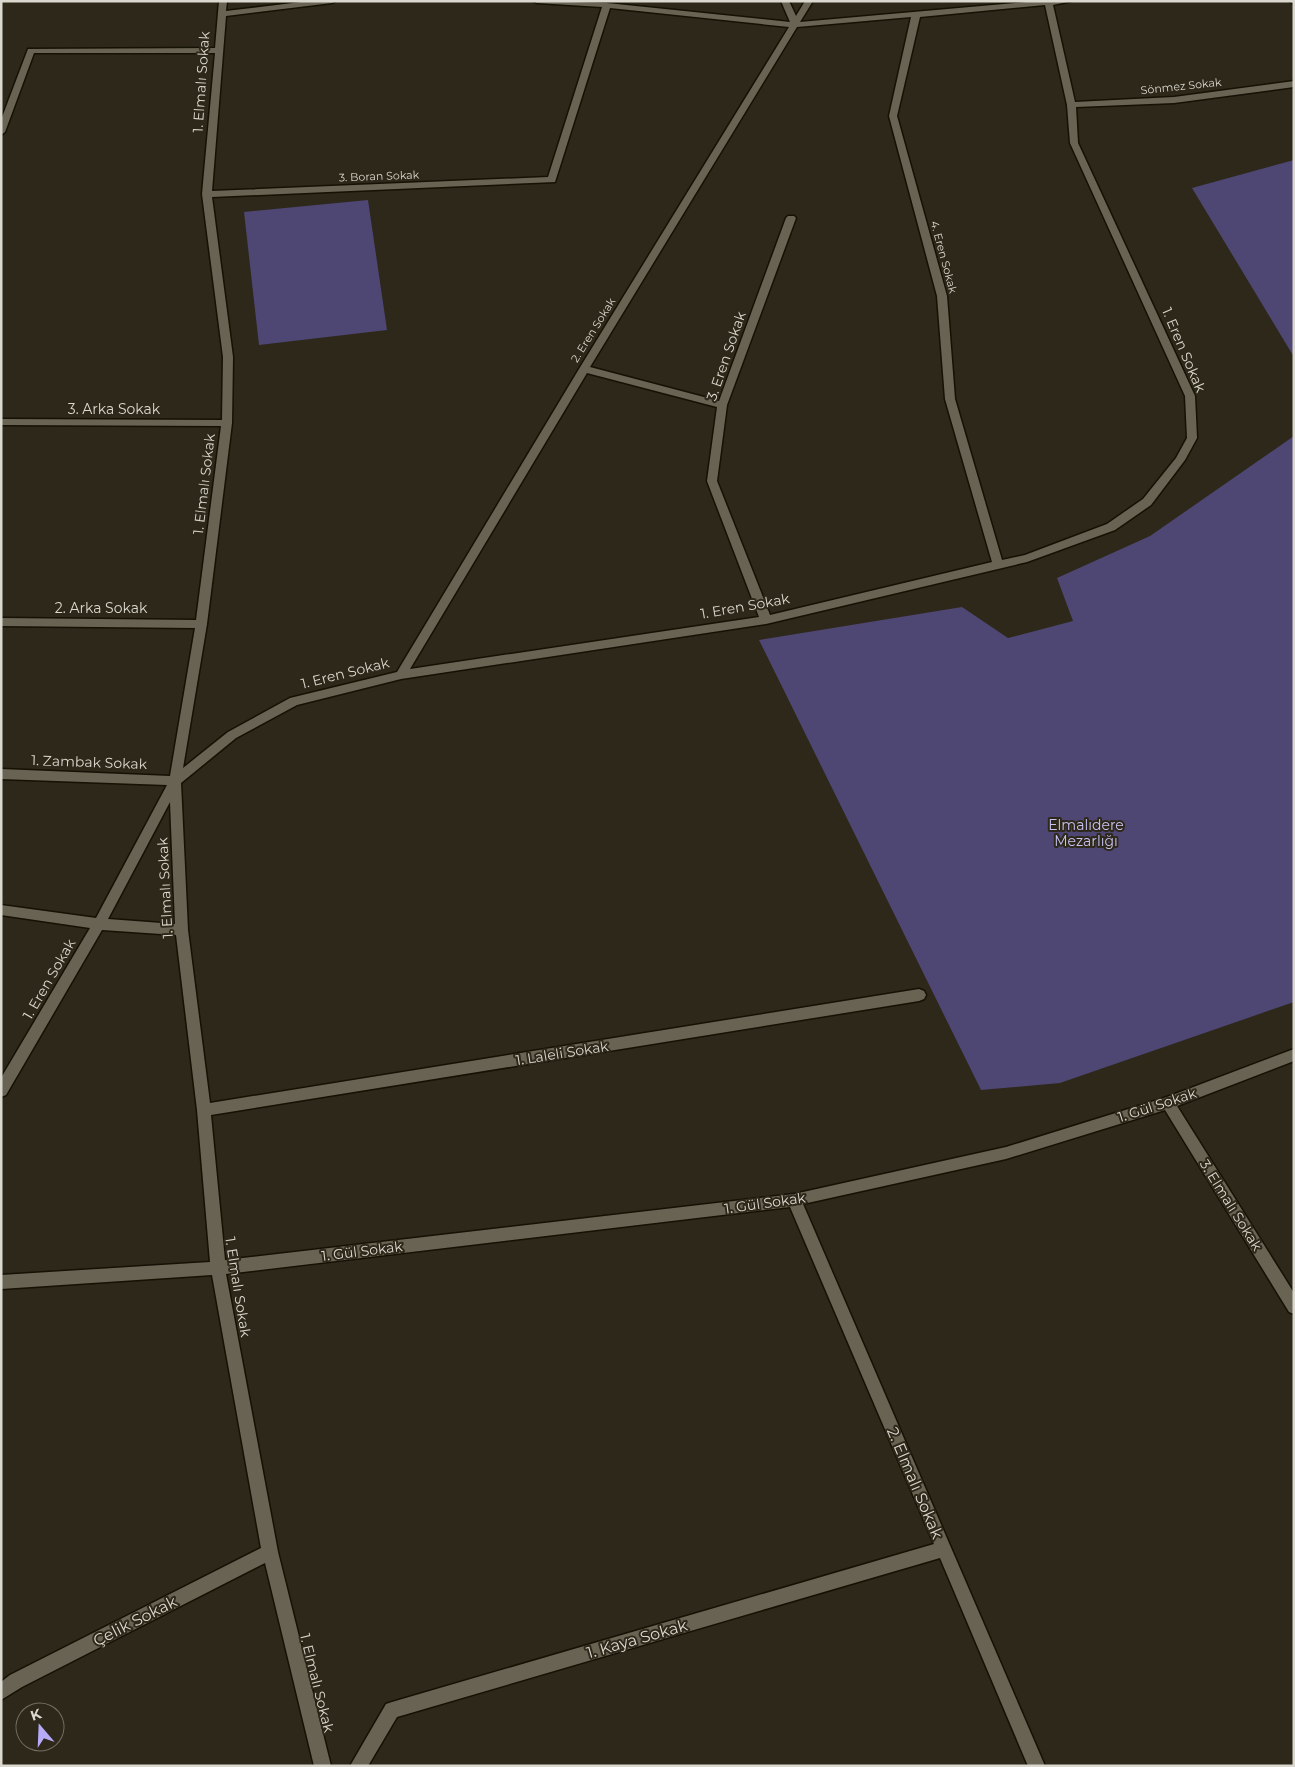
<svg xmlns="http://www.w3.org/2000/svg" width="1295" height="1767" viewBox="0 0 1295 1767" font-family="Montserrat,sans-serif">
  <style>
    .green { fill: #4e4673 }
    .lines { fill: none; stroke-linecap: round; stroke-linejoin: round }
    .minor-casing { stroke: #151104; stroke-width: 3 }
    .minor { fill: #686352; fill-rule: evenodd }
    .labels { text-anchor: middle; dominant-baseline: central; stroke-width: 4; stroke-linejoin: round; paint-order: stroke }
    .far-street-label { font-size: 11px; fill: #dbd8cf; stroke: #2d2819 }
    .street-label { font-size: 14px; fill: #dbd8cf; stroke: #2d2819 }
    .park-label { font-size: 14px; fill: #c8c3f3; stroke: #2d2819 }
    .near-street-label { font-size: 16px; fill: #dbd8cf; stroke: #2d2819 }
  </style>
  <rect width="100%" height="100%" fill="#2d2819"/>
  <!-- green -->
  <g class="green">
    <polygon points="1294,160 1294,357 1192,188"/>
    <polygon points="368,200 387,330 259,345 244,212"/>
    <polygon points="1294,436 1294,1002 1060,1083 981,1090 759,640 962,607 1008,638 1073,621 1057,578 1150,536"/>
  </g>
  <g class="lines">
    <!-- minor casing -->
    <g class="minor-casing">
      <g id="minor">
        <path d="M219,1h8l-1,10 83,-10h27l-4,2 -106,13 -14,175 336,-14 54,-170 -65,-4 -4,-2 74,2 183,19 -9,-21h8l7,15 9,-15h8l-13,21 238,-21h34l-19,4 22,97 99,-5 120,-16v6l-120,16 -98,4 2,36 117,253 2,42 -12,22 -34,45 -36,25 -88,32 -261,62 -365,55 -104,26 -61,33 -55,45 7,147 22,173 709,-114 5,2 2,4 -2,4 -5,2 -708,114 14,145 569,-66 212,-47 161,-50 127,-48v12l-117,45 117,187v21l-5,-2 -124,-202 -159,49 -203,45 242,562h-17l-88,-208 -543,159 -29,49h-18l36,-62 6,-2 542,-158 -144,-337 -564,67 52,278 53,214h-17l-49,-203 -243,124 -21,13v-18l9,-7 251,-127 -49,-273 -211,14v-14l209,-13 -13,-152 -21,-175 -74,-5 -96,165 -5,2v-19l89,-150 -89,-13v-10l95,13 71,-133 -166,-6v-10l169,7 25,-148 -194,-2v-8l195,2 25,-194 -220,-1v-6l221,1 1,-63 -21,-163 13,-141h-181l-29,79 -4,3v-15l27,-71 187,-1zM1045,5l22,100 3,38 115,253 2,42 -11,20 -33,41 -36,25 -82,31 -23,5 -47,-161 -8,-103 -50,-180 23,-99zM610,8l179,19 -210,342 -182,303 -107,26 -62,34 -45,36 24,-144 25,-201 1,-66 -21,-160 343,-15zM911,17l-22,99 48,180 8,103 47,163 -222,53 -53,-134 10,-76 69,-187 -2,-2h-6l-2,2 -67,183 -129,-34 207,-340zM587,373l130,34 -10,74 52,136 -349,52zM170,802l5,122 -67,-5z"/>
        <polygon points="1289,1 1294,1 1294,4"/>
      </g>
    </g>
    <!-- minor -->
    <use href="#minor" class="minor"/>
  </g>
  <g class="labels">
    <!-- far-street labels -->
    <g class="far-street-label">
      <text transform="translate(1181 86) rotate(-6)">Sönmez Sokak</text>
      <text transform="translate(379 176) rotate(-2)">3. Boran Sokak</text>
      <text transform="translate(944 257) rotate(75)">4. Eren Sokak</text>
      <text transform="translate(593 330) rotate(-58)">2. Eren Sokak</text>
    </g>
    <!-- street labels -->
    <g class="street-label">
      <text transform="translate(201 82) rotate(-86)">1. Elmalı Sokak</text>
      <text transform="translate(1184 350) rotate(67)">1. Eren Sokak</text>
      <text transform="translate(726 356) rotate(-71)">3. Eren Sokak</text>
      <text x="114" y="409">3. Arka Sokak</text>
      <text transform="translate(204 484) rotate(-83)">1. Elmalı Sokak</text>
      <text transform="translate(745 606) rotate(-10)">1. Eren Sokak</text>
      <text x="101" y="608">2. Arka Sokak</text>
      <text transform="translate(345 673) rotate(-14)">1. Eren Sokak</text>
      <text transform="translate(89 762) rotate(2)">1. Zambak Sokak</text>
      <text transform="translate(165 888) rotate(-93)">1. Elmalı Sokak</text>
      <text transform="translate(49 979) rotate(-60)">1. Eren Sokak</text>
      <text transform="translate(562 1053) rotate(-9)">1. Laleli Sokak</text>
      <text transform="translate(1157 1105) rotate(-18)">1. Gül Sokak</text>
      <text transform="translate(765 1203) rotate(-8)">1. Gül Sokak</text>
      <text transform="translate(1231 1205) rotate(58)">3. Elmalı Sokak</text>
      <text transform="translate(362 1251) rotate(-7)">1. Gül Sokak</text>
      <text transform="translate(238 1287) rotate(81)">1. Elmalı Sokak</text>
      <text transform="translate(317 1683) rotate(76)">1. Elmalı Sokak</text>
    </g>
    <!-- park labels -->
    <g class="park-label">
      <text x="1086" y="825">Elmalıdere<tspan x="1086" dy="16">Mezarlığı</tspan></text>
    </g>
    <!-- near-street labels -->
    <g class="near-street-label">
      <text transform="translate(915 1483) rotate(67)">2. Elmalı Sokak</text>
      <text transform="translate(135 1621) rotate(-27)">Çelik Sokak</text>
      <text transform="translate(637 1639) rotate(-16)">1. Kaya Sokak</text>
    </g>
  </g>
  <!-- border -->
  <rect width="1295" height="1767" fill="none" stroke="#dbd8cf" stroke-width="5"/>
  <!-- north arrow -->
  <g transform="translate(40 1727) rotate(341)"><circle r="24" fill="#2d2819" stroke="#736e62"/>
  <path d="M0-4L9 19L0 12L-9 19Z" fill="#b7abf8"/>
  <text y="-8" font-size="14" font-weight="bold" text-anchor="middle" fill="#dbd8cf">K</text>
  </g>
</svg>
